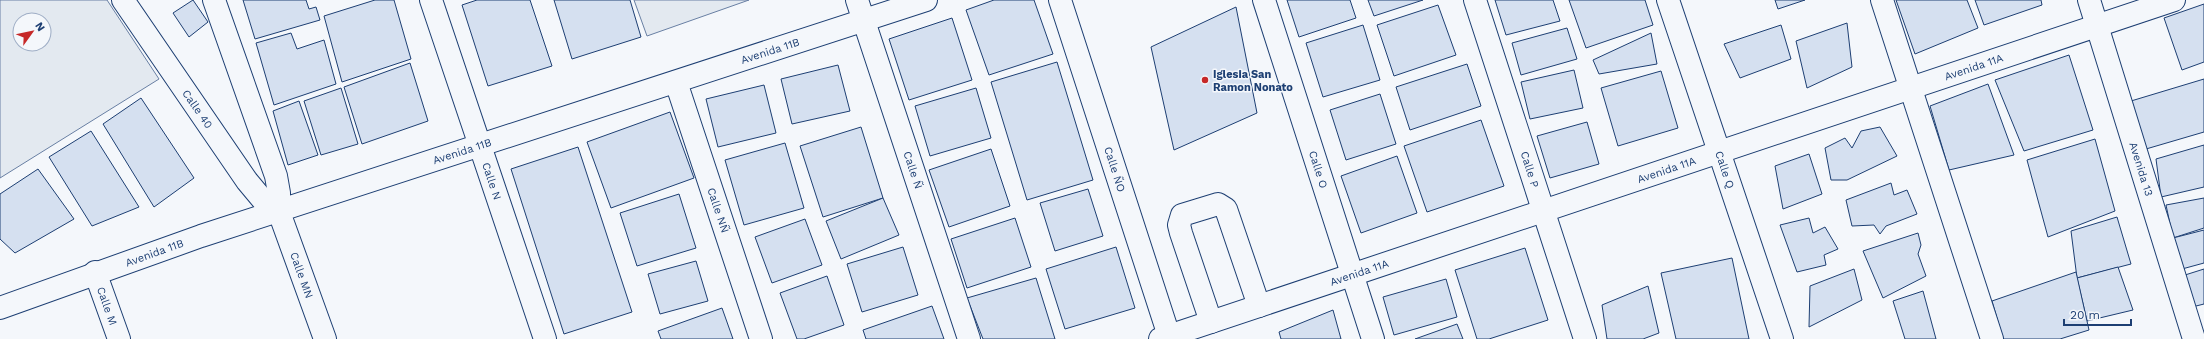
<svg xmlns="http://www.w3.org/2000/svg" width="2204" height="339" viewBox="0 0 2204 339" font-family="'Work Sans',sans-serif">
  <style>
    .green { fill: #e3e9f0; stroke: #687fa3; fill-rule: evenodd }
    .building { fill: #d5e0f0; stroke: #1d3f73 }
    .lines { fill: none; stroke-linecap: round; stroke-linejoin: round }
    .minor-casing { stroke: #1d3f73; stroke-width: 24 }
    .minor { stroke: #f4f7fb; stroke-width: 22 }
    .poi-dot { fill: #c62828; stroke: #f4f7fb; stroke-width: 1.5 }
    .labels { text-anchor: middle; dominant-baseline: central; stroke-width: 3; stroke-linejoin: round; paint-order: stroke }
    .street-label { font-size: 11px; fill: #1d3f73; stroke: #f4f7fb }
    .poi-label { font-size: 11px; font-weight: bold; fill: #1d3f73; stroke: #f4f7fb; text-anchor: start }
  </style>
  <rect width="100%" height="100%" fill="#f4f7fb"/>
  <!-- green -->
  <g class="green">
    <path d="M0,0h107l52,79 -159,99zM20,20h24v24h-24z"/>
    <polygon points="634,0 749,0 647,36"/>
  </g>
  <!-- building -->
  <g class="building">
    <polygon points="193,0 208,22 189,37 173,13"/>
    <polygon points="243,0 306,0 309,9 316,7 320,20 255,39"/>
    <polygon points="375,0 394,0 411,59 342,82 324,16"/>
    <polygon points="477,0 530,0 552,66 488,86 462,5"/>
    <polygon points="554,0 630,0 641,37 572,59"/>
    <polygon points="994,0 1034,0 1053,54 989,75 966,10"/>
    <polygon points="1287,0 1350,0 1356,18 1299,37"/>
    <polygon points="1368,0 1423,0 1374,16"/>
    <polygon points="1495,0 1553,0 1560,21 1506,35"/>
    <polygon points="1569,0 1645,0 1653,25 1586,48"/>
    <polygon points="1775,0 1805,0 1778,9"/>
    <polygon points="1896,0 1967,0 1978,28 1915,54"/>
    <polygon points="1975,0 2041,0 2042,5 1984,25"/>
    <polygon points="2204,4 2204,62 2182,70 2164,18"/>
    <polygon points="1438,5 1456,55 1394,76 1377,25"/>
    <polygon points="1236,7 1257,113 1174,150 1151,47"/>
    <polygon points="952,18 972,80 909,100 889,39"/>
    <polygon points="1847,23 1852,67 1807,88 1796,41"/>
    <polygon points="1363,25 1380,80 1323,97 1306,43"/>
    <polygon points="1781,25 1791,59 1740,78 1724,44"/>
    <polygon points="1567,28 1577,59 1521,75 1512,43"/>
    <polygon points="291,33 297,49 324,40 336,84 274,105 256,43"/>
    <polygon points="1651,33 1657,64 1599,74 1593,60"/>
    <polygon points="2069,55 2093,130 2024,151 1995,80"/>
    <polygon points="1057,62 1093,180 1027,200 991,82"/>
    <polygon points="410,63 428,121 362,144 344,87"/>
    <polygon points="1467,64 1481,106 1410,130 1396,87"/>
    <polygon points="838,65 850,111 792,124 781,79"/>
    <polygon points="1574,70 1583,108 1530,119 1521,82"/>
    <polygon points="1661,71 1678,128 1618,146 1601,88"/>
    <polygon points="2204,79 2204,132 2146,149 2131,101"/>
    <polygon points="1988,84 2014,155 1949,170 1930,106"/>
    <polygon points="764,85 776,133 718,147 706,99"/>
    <polygon points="341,88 358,144 321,155 304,101"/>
    <polygon points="976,88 991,138 930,156 915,106"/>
    <polygon points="1380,94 1396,144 1346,160 1330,110"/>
    <polygon points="141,98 194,178 154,207 103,124"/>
    <polygon points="299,101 318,155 288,165 273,111"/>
    <polygon points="670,112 694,178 611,208 587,142"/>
    <polygon points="1481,120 1504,186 1427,212 1404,146"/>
    <polygon points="1587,122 1599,164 1550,178 1537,136"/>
    <polygon points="861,127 883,198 823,217 800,146"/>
    <polygon points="1880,127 1897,156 1847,180 1831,180 1825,148 1845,138 1852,148 1861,131"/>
    <polygon points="91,131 139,207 92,226 49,157"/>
    <polygon points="2095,139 2115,211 2048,237 2027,160"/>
    <polygon points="785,143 804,208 744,225 725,160"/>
    <polygon points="2204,145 2204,187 2161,197 2156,159"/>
    <polygon points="578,147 632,312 564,334 511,169"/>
    <polygon points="991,149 1010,206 949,227 929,170"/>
    <polygon points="1809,154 1822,194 1783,209 1775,166"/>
    <polygon points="1397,156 1417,213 1361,233 1341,176"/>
    <polygon points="38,169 74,219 15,253 0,239 0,194"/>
    <polygon points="1891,183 1894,195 1907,190 1917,214 1886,226 1880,234 1874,225 1852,226 1846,200"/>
    <polygon points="1088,189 1103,236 1055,251 1040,203"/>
    <polygon points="679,194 696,248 637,266 620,213"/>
    <polygon points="883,198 899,235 841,259 826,221"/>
    <polygon points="2204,198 2204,228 2173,238 2166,205"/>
    <polygon points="2117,217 2131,264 2077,278 2071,231"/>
    <polygon points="1015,218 1031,267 967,288 951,239"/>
    <polygon points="1809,218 1813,233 1825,227 1838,249 1824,255 1826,265 1797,272 1780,225"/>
    <polygon points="805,219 822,265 772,283 755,237"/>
    <polygon points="2204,230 2204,263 2182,269 2173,238"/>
    <polygon points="1918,233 1921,245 1918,254 1926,276 1883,298 1863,251"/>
    <polygon points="903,247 918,295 862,312 847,264"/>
    <polygon points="1116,247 1135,308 1065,329 1046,269"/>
    <polygon points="1525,248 1548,320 1489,339 1477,339 1455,270"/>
    <polygon points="1732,258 1749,339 1676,339 1661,273"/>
    <polygon points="696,261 708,301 660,314 648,274"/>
    <polygon points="2118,267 2133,310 2087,321 2077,278"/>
    <polygon points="1854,269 1862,300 1809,327 1810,286"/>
    <polygon points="2204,269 2204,304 2192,307 2185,275"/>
    <polygon points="2076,272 2089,330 2060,339 2003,339 1992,301"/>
    <polygon points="827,276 844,325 804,339 797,339 780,293"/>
    <polygon points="1036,278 1055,339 983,339 967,298"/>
    <polygon points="1446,279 1457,317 1394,335 1383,297"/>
    <polygon points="1648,286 1659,333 1643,339 1607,339 1602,305"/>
    <polygon points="1923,291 1936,339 1905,339 1893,301"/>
    <polygon points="932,306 944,339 866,339 863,330"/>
    <polygon points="722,308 733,339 661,339 658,331"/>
    <polygon points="1333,310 1341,339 1281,339 1279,332"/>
    <polygon points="1457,324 1463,339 1415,339"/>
  </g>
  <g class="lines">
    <!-- minor casing -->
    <g class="minor-casing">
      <g id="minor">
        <path id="s1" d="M123,0l124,181 15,18 17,13"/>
        <path id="s2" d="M214,0l62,176 3,17v19l46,127"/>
        <path id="s3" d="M431,0l114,339"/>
        <path id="s4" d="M857,0l112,339"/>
        <path id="s5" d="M1060,0l110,339"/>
        <path id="s6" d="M1264,0l109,339"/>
        <path id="s7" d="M1475,0l110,339"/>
        <path id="s8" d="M1668,0l114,339"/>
        <polyline points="1882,0 1992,339"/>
        <path id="s9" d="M2089,0l105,339"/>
        <path id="s10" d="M676,82l85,257"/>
        <path id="s11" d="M95,272l24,67"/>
        <path id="s12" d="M0,308l201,-72 725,-236"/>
        <polyline points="1211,322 1181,233 1179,225 1182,215 1218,204 1226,209 1259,306"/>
        <path id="s13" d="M1160,339l1014,-339"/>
      </g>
    </g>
    <!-- minor -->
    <use href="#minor" class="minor"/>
  </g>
  <!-- markers -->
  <circle class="poi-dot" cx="1205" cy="80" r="4"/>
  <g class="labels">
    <!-- street labels -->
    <g class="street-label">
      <text stroke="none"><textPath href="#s12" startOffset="812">Avenida 11B</textPath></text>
      <text stroke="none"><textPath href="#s13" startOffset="858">Avenida 11A</textPath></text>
      <text stroke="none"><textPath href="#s1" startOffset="132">Calle 40</textPath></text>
      <text stroke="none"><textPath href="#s12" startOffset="488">Avenida 11B</textPath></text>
      <text stroke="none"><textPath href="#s6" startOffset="178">Calle O</textPath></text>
      <text stroke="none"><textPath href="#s9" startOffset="177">Avenida 13</textPath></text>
      <text stroke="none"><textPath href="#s4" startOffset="179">Calle Ñ</textPath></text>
      <text stroke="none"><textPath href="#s5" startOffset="178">Calle ÑO</textPath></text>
      <text stroke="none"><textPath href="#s7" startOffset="178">Calle P</textPath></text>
      <text stroke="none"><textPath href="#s13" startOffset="534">Avenida 11A</textPath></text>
      <text stroke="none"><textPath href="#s8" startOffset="179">Calle Q</textPath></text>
      <text stroke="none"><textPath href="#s3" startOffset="191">Calle N</textPath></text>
      <text stroke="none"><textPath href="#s10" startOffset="135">Calle NÑ</textPath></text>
      <text stroke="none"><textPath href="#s12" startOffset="164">Avenida 11B</textPath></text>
      <text stroke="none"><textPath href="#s13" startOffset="210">Avenida 11A</textPath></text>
      <text stroke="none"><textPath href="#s2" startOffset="290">Calle MN</textPath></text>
      <text stroke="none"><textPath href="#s11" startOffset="36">Calle M</textPath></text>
    </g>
    <!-- poi labels -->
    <g class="poi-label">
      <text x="1213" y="74">Iglesia San<tspan x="1213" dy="13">Ramon Nonato</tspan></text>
    </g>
  </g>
  <!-- north arrow -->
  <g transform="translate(32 32) rotate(57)"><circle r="19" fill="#f4f7fb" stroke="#9eadc5"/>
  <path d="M0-3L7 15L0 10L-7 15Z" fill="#c62828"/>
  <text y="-6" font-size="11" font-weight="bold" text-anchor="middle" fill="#1d3f73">N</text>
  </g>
  <!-- scale -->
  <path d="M2064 319v6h67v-6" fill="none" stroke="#1d3f73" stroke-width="2"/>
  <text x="2070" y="319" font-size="12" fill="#1d3f73" stroke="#f4f7fb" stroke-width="3" paint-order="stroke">20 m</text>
</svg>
